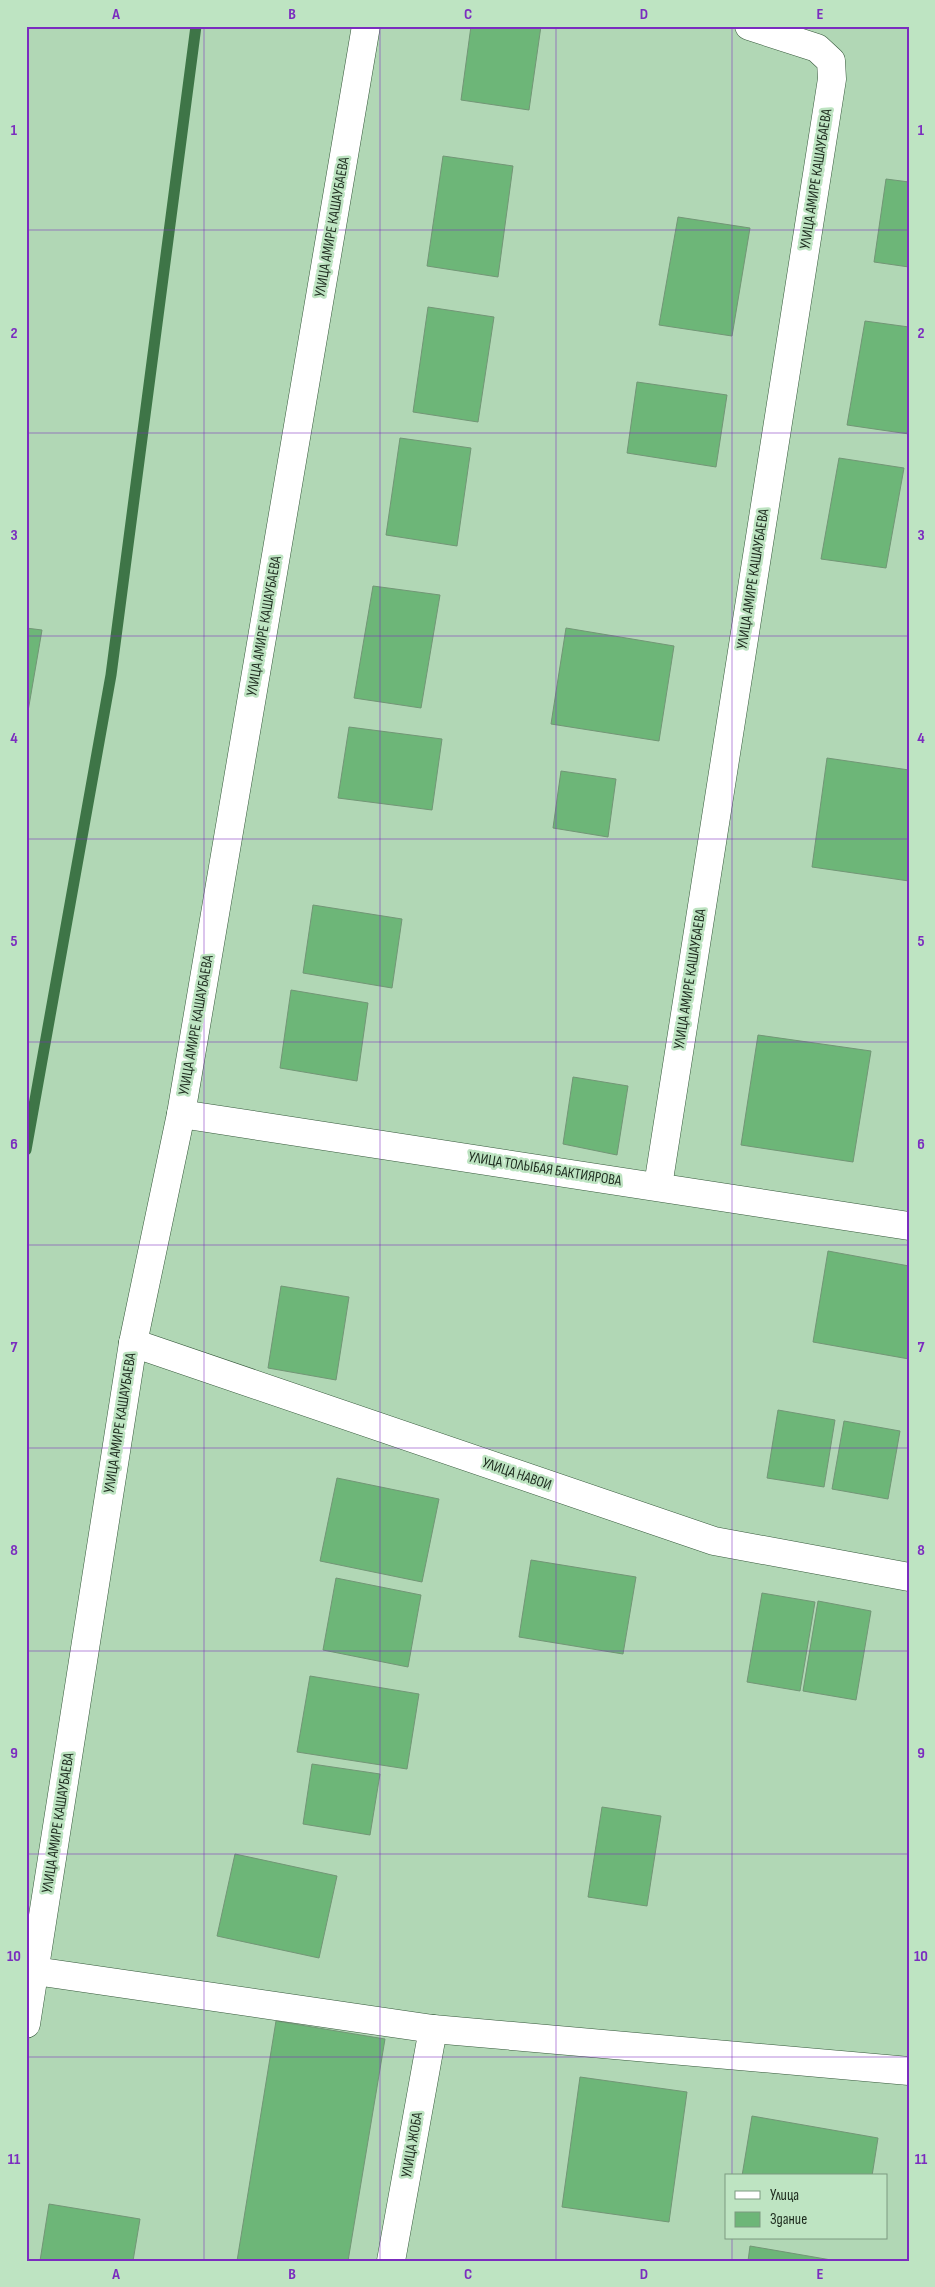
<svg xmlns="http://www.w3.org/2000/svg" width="935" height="2287" viewBox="0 0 935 2287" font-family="'Sofia Sans Condensed',sans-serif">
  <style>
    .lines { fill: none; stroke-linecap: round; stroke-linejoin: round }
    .stream { stroke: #3e7547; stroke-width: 11 }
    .building { fill: #6db678; stroke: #729676 }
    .minor-casing { stroke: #36583b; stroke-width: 29 }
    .minor { stroke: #fff; stroke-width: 28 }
    .grid { fill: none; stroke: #7b2cbf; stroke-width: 1; stroke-opacity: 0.55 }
    .labels { text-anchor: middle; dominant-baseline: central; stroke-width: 5; stroke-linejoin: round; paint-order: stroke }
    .street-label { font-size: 15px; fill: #1c2a1d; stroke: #bee4c2 }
    .neatline { fill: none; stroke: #7b2cbf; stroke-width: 2 }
    .grid-label { font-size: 16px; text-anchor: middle; font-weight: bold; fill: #7b2cbf }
  </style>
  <rect width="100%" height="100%" fill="#b1d7b5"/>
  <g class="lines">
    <!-- stream -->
    <polyline class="stream" points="26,1150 111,675 196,26"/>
  </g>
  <!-- building -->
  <g class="building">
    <polygon points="471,26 541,26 529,110 461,100"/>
    <polygon points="443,156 513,166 498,277 427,266"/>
    <polygon points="886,179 909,182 909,267 874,262"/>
    <polygon points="678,217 750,228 732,336 659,325"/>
    <polygon points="428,307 494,317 478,422 413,412"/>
    <polygon points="865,321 909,327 909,434 847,425"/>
    <polygon points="637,382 727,395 716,467 627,453"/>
    <polygon points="400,438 471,448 457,546 386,535"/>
    <polygon points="839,458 904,468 886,568 821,559"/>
    <polygon points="373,586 440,595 421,708 354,698"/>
    <polygon points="26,628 42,630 26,723"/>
    <polygon points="566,628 674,646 659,741 551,724"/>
    <polygon points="349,727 442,739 432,810 338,798"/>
    <polygon points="827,758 909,770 909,881 812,867"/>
    <polygon points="561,771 616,779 608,837 553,828"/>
    <polygon points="313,905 402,919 392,988 303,973"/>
    <polygon points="291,990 368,1003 357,1081 280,1068"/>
    <polygon points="758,1035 871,1051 853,1162 741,1145"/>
    <polygon points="573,1077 628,1086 617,1155 563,1144"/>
    <polygon points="828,1251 909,1266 909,1359 813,1342"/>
    <polygon points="281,1286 349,1297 336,1380 268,1368"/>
    <polygon points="778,1410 835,1420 824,1487 767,1478"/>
    <polygon points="844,1421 900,1431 888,1499 832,1489"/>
    <polygon points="337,1478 439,1499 422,1582 320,1561"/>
    <polygon points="531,1560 636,1577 623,1654 519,1637"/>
    <polygon points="336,1578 421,1595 408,1667 323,1650"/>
    <polygon points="762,1593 815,1602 800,1691 747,1682"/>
    <polygon points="818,1601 871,1611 856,1700 803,1691"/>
    <polygon points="310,1676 419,1694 407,1769 297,1752"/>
    <polygon points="312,1764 380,1774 370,1835 303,1824"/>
    <polygon points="602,1807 661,1816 647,1906 588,1897"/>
    <polygon points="235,1854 337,1876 319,1958 217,1936"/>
    <polygon points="276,2021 385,2039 348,2261 237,2261"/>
    <polygon points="580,2077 687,2092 669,2222 562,2207"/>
    <polygon points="752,2116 878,2138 872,2176 742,2176"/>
    <polygon points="49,2204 140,2219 133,2261 40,2261"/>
    <polygon points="750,2246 837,2261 748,2261"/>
  </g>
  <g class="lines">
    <!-- minor casing -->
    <g class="minor-casing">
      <g id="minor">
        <polyline points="181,1114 909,1226"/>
        <polyline points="658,1186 832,79 831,61 817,48 749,26"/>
        <polyline points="133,1343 714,1541 909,1577"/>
        <polyline points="35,1971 433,2029 909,2071"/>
        <polyline points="26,2024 133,1343 181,1114 366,26"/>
        <polyline points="391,2261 433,2029"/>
      </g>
    </g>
    <!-- minor -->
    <use href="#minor" class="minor"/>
  </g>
  <!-- grid -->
  <path class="grid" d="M204,26v2235M380,26v2235M556,26v2235M732,26v2150M26,230h883M26,433h883M26,636h883M26,839h883M26,1042h883M26,1245h883M26,1448h883M26,1651h883M26,1854h883M26,2057h883M732,2238v23"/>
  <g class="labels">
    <!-- street labels -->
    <g class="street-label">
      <text transform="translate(816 179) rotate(-81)">УЛИЦА АМИРЕ КАШАУБАЕВА</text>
      <text transform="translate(332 227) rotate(-80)">УЛИЦА АМИРЕ КАШАУБАЕВА</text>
      <text transform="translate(753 579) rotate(-81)">УЛИЦА АМИРЕ КАШАУБАЕВА</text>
      <text transform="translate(264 626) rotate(-80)">УЛИЦА АМИРЕ КАШАУБАЕВА</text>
      <text transform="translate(690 979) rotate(-81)">УЛИЦА АМИРЕ КАШАУБАЕВА</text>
      <text transform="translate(196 1025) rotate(-80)">УЛИЦА АМИРЕ КАШАУБАЕВА</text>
      <text transform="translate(545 1169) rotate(9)">УЛИЦА ТОЛЫБАЯ БАКТИЯРОВА</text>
      <text transform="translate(120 1423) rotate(-81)">УЛИЦА АМИРЕ КАШАУБАЕВА</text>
      <text transform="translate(517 1474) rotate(19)">УЛИЦА НАВОИ</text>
      <text transform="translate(58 1823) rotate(-81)">УЛИЦА АМИРЕ КАШАУБАЕВА</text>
      <text transform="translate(412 2145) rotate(-80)">УЛИЦА ЖОБА</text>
    </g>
  </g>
  <!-- border -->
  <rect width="935" height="2287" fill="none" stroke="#bee4c2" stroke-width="55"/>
  <!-- legend -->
  <rect x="725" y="2174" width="162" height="65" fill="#bee4c2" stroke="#7d9a80"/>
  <rect x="735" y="2191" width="25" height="8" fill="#ffffff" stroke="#7d9a80"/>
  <text x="770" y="2200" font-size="15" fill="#1c2a1d">Улица</text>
  <rect x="735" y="2212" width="25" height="15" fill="#6db678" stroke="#7d9a80"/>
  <text x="770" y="2224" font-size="15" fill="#1c2a1d">Здание</text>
  <rect x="28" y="28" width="880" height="2232" class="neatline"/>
  <g class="grid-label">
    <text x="116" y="19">A</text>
    <text x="292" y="19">B</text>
    <text x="468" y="19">C</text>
    <text x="644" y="19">D</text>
    <text x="820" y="19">E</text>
    <text x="14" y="135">1</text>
    <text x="921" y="135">1</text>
    <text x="14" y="338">2</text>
    <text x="921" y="338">2</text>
    <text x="14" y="540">3</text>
    <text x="921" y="540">3</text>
    <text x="14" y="743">4</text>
    <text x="921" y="743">4</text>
    <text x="14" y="946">5</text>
    <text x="921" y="946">5</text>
    <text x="14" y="1149">6</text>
    <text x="921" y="1149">6</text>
    <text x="14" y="1352">7</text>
    <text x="921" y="1352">7</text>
    <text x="14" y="1555">8</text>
    <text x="921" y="1555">8</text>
    <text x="14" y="1758">9</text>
    <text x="921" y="1758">9</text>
    <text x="14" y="1961">10</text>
    <text x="921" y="1961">10</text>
    <text x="14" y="2164">11</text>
    <text x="921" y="2164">11</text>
    <text x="116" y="2279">A</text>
    <text x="292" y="2279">B</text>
    <text x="468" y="2279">C</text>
    <text x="644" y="2279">D</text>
    <text x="820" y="2279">E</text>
  </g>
</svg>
